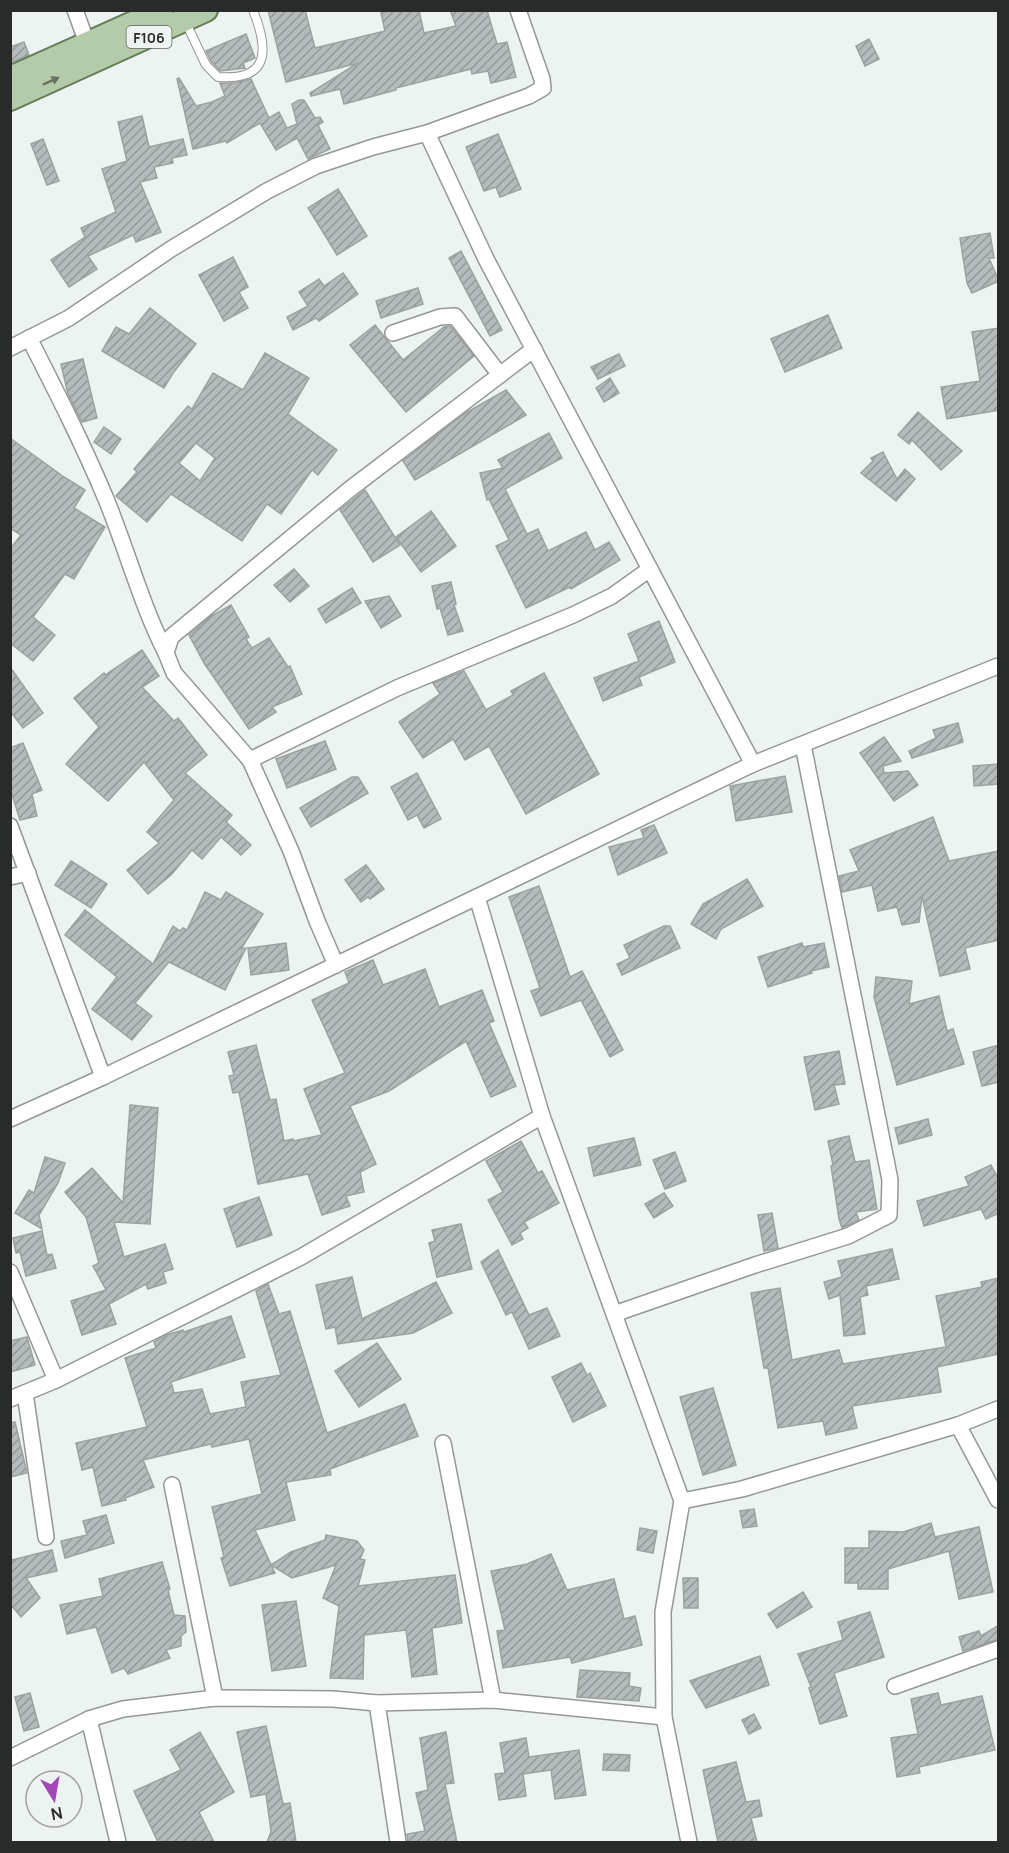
<svg xmlns="http://www.w3.org/2000/svg" width="1009" height="1853" viewBox="0 0 1009 1853" font-family="Manrope,sans-serif">
  <style>
    .building { fill: url(#building-hatch); stroke: #9ca2a2; stroke-width: 1.5; fill-rule: evenodd }
    .lines { fill: none; stroke-linecap: round; stroke-linejoin: round }
    .service-casing { stroke: #939896; stroke-width: 10 }
    .minor-casing { stroke: #939896; stroke-width: 18 }
    .primary-casing { stroke: #637d58; stroke-width: 26 }
    .service { stroke: #fff; stroke-width: 8 }
    .minor { stroke: #fff; stroke-width: 15 }
    .primary { stroke: #b4cbaa; stroke-width: 22 }
    .oneway { fill: #687364 }
    .labels { text-anchor: middle; dominant-baseline: central; stroke-width: 6; stroke-linejoin: round; paint-order: stroke }
    .shield { fill: #edf3f0; stroke: #646765; stroke-width: 1.5 }
    .shield-label { font-size: 14px; font-weight: bold; fill: #292b2a }
  </style>
  <defs>
    <pattern id="building-hatch" width="6" height="6" patternUnits="userSpaceOnUse" patternTransform="scale(1.5)"><rect width="6" height="6" fill="#b5bbbb"/><path d="M-1 1l2-2M0 6l6-6M5 7l2-2" fill="none" stroke="#939898"/></pattern>
  </defs>
  <rect width="100%" height="100%" fill="#edf3f0"/>
  <!-- building -->
  <g class="building">
    <polygon points="268,10 305,10 315,48 385,31 381,13 391,10 419,10 424,33 456,26 450,10 487,10 497,44 507,42 516,77 491,83 488,71 472,74 471,69 396,88 396,90 344,104 340,89 311,96 310,93 358,63 286,82"/>
    <polygon points="246,34 255,58 243,63 245,68 220,71 211,61 206,51"/>
    <polygon points="869,39 879,59 865,66 856,46"/>
    <polygon points="24,42 29,55 10,63 10,47"/>
    <polygon points="179,78 196,106 212,102 225,96 220,83 236,83 251,79 269,118 279,112 287,128 297,124 292,104 299,100 304,100 315,118 320,117 323,122 318,125 330,149 308,159 297,138 276,150 260,123 227,143 226,141 193,149 177,79"/>
    <polygon points="142,116 149,147 183,139 187,155 172,158 173,163 154,167 157,178 140,182 161,232 136,242 133,235 88,256 97,269 69,287 51,260 85,237 81,228 116,212 102,169 127,161 118,122"/>
    <polygon points="498,134 521,189 500,197 496,187 484,191 466,147"/>
    <polygon points="43,139 59,181 47,185 31,144"/>
    <polygon points="338,189 367,236 337,255 308,208"/>
    <polygon points="990,233 994,258 989,258 999,281 972,293 967,283 960,238"/>
    <polygon points="461,251 502,330 490,336 449,258"/>
    <polygon points="233,257 248,287 239,292 248,308 224,321 199,275"/>
    <polygon points="343,273 358,294 319,321 316,318 293,330 287,317 308,306 299,292 319,279 324,286"/>
    <polygon points="418,288 423,304 381,318 376,301"/>
    <polygon points="150,308 196,344 173,373 164,388 102,351 116,327 129,334"/>
    <polygon points="828,315 842,348 785,372 771,339"/>
    <polygon points="375,325 403,360 444,327 450,326 474,356 406,412 350,345"/>
    <polygon points="999,328 999,410 947,419 941,387 980,381 972,332"/>
    <path d="M265,353l44,25 -21,36 49,36 -19,25 -6,-5 -31,44 -14,-10 -25,37 -71,-47 -24,28 -31,-26 21,-24 -3,-3 54,-63 4,3 21,-36 30,17zM196,443l19,15 -15,23 -21,-18z"/>
    <polygon points="619,354 625,366 598,379 591,367"/>
    <polygon points="83,359 97,418 82,422 68,394 61,364"/>
    <polygon points="610,378 619,393 604,402 596,388"/>
    <polygon points="506,390 526,415 415,480 403,461 464,414"/>
    <polygon points="918,412 962,451 941,470 912,440 909,444 898,435"/>
    <polygon points="104,427 121,439 111,454 94,442"/>
    <polygon points="549,433 562,458 505,489 527,534 538,529 548,551 586,532 595,550 609,542 620,560 571,589 570,587 526,608 496,546 509,540 489,499 487,500 480,473 503,468 498,460"/>
    <polygon points="10,438 64,477 85,490 74,508 105,527 74,579 65,574 33,617 55,635 33,661 10,643 10,549 21,535 10,528"/>
    <polygon points="883,452 897,479 905,469 915,479 896,501 861,473 873,461 871,458"/>
    <polygon points="365,490 400,545 373,562 340,510"/>
    <polygon points="431,511 456,546 421,572 396,537"/>
    <polygon points="294,569 309,586 290,602 274,585"/>
    <polygon points="451,582 456,604 454,605 463,631 448,635 440,608 437,609 432,586"/>
    <polygon points="352,588 361,603 326,623 318,609"/>
    <polygon points="389,596 401,616 381,628 365,601"/>
    <polygon points="231,605 249,637 246,639 252,648 269,638 288,667 290,666 302,694 272,707 276,712 249,729 204,663 189,635 211,616"/>
    <polygon points="659,621 675,662 639,677 642,685 603,701 594,678 639,661 628,634"/>
    <polygon points="142,650 159,676 142,687 174,721 178,718 207,755 185,773 232,815 226,822 251,845 241,855 221,837 202,859 192,850 171,875 148,894 127,870 159,843 147,832 174,800 144,762 108,801 66,764 99,727 74,698 104,673 105,675"/>
    <polygon points="10,667 43,713 23,728 10,711"/>
    <polygon points="464,671 486,710 513,695 511,691 544,673 599,774 526,814 489,746 465,760 453,739 423,758 399,722 440,694 433,683"/>
    <polygon points="958,723 963,742 912,758 909,751 936,738 933,730"/>
    <polygon points="884,737 901,761 883,766 884,773 908,771 918,785 894,801 860,753"/>
    <polygon points="325,741 336,769 287,788 276,759"/>
    <polygon points="23,743 42,790 32,794 37,816 20,820 10,788 10,748"/>
    <polygon points="999,764 999,784 974,786 973,766"/>
    <polygon points="417,773 441,819 424,828 417,815 408,820 391,787"/>
    <polygon points="785,776 792,812 736,821 730,786"/>
    <polygon points="352,777 358,777 368,793 311,827 300,808"/>
    <polygon points="933,817 949,861 999,851 999,940 965,948 970,969 940,976 922,896 919,922 902,925 897,907 878,911 872,885 842,892 839,876 859,871 850,850"/>
    <polygon points="654,825 667,853 618,875 609,847 644,838 641,830"/>
    <polygon points="71,861 107,884 91,908 55,885"/>
    <polygon points="366,865 384,889 370,899 368,897 361,902 345,880"/>
    <polygon points="747,879 763,906 721,929 716,939 691,924 703,904"/>
    <polygon points="539,886 570,977 582,971 623,1050 610,1057 581,1000 541,1016 531,991 540,988 509,897"/>
    <polygon points="205,892 221,900 226,892 263,914 241,949 246,948 225,990 169,962 135,1003 152,1016 132,1040 92,1009 117,977 65,935 85,910 153,964 173,926 180,931 183,928 187,930"/>
    <polygon points="664,926 670,926 680,948 622,975 617,964 630,958 624,945"/>
    <polygon points="286,943 289,970 251,975 248,948"/>
    <polygon points="802,943 803,947 824,943 829,967 811,971 812,973 768,987 758,957"/>
    <polygon points="373,960 383,985 425,969 439,1007 482,990 494,1021 489,1023 516,1086 491,1097 466,1041 389,1091 350,1106 376,1164 360,1172 364,1192 346,1196 350,1206 322,1215 308,1174 258,1184 239,1092 233,1093 229,1076 234,1075 228,1052 256,1045 270,1100 276,1099 284,1141 293,1139 293,1141 322,1135 304,1089 345,1073 312,1000 349,983 345,972"/>
    <polygon points="876,977 912,981 909,1004 939,996 947,1031 953,1029 964,1064 897,1085 874,997"/>
    <polygon points="999,1045 999,1082 982,1086 973,1052"/>
    <polygon points="839,1051 845,1084 834,1085 839,1104 815,1110 804,1057"/>
    <polygon points="130,1105 158,1108 150,1224 114,1222 124,1257 165,1244 173,1269 163,1272 166,1283 148,1289 146,1284 109,1304 116,1324 82,1335 71,1301 106,1290 93,1266 99,1263 86,1217 65,1192 92,1168 123,1203"/>
    <polygon points="928,1119 932,1135 899,1144 895,1128"/>
    <polygon points="849,1136 855,1162 869,1160 877,1209 856,1212 859,1220 842,1228 839,1219 831,1166 833,1165 828,1141"/>
    <polygon points="634,1138 641,1165 594,1176 588,1148"/>
    <polygon points="521,1141 538,1173 542,1171 559,1203 524,1222 528,1228 520,1233 523,1239 512,1245 488,1200 503,1192 486,1161"/>
    <polygon points="675,1152 686,1181 665,1189 653,1160"/>
    <polygon points="45,1157 65,1163 58,1183 39,1215 42,1229 15,1213 29,1190 34,1193"/>
    <polygon points="991,1165 999,1180 999,1213 986,1219 981,1209 924,1226 917,1201 969,1186 965,1177"/>
    <polygon points="664,1193 673,1206 654,1218 645,1204"/>
    <polygon points="259,1197 272,1235 237,1247 224,1209"/>
    <polygon points="772,1213 778,1248 764,1251 758,1215"/>
    <polygon points="461,1224 472,1269 437,1277 429,1243 435,1241 432,1230"/>
    <polygon points="42,1231 47,1255 52,1254 56,1268 26,1276 20,1252 16,1253 13,1238"/>
    <polygon points="892,1249 899,1279 866,1286 868,1295 860,1297 865,1334 844,1336 840,1295 829,1299 824,1282 842,1277 838,1261"/>
    <polygon points="498,1250 529,1315 547,1308 560,1336 529,1349 512,1312 506,1315 481,1262"/>
    <polygon points="352,1277 362,1319 436,1282 452,1313 413,1333 338,1344 335,1327 326,1329 316,1285"/>
    <polygon points="999,1278 999,1354 937,1367 941,1392 852,1406 857,1428 826,1435 823,1421 778,1428 768,1368 764,1368 751,1293 780,1288 792,1360 839,1350 843,1364 946,1347 936,1296 982,1287 981,1282"/>
    <polygon points="268,1284 279,1314 290,1311 327,1433 405,1404 418,1436 330,1469 331,1475 286,1482 295,1520 255,1530 275,1573 230,1586 221,1558 224,1557 212,1507 262,1494 249,1439 212,1447 211,1444 143,1460 154,1487 125,1498 126,1500 102,1506 93,1467 82,1470 76,1443 147,1427 125,1358 156,1348 154,1342 167,1335 183,1330 184,1332 231,1316 245,1357 171,1382 174,1393 202,1389 210,1414 246,1407 241,1382 281,1375 256,1291"/>
    <polygon points="27,1337 35,1365 10,1372 10,1341"/>
    <polygon points="377,1343 401,1379 359,1407 335,1371"/>
    <polygon points="581,1363 587,1375 590,1373 606,1406 573,1422 552,1377"/>
    <polygon points="713,1388 736,1465 703,1475 680,1397"/>
    <polygon points="15,1422 27,1473 10,1477 10,1423"/>
    <polygon points="754,1509 757,1526 743,1528 740,1511"/>
    <polygon points="106,1515 114,1543 65,1558 61,1541 87,1535 83,1521"/>
    <polygon points="931,1523 935,1537 979,1527 993,1592 959,1599 949,1551 888,1569 888,1589 858,1589 858,1583 845,1583 845,1548 869,1548 869,1531 903,1532"/>
    <polygon points="640,1528 657,1531 653,1553 637,1550"/>
    <polygon points="326,1535 357,1541 364,1550 360,1559 365,1560 358,1586 455,1575 462,1623 432,1628 437,1674 412,1677 406,1630 364,1635 363,1679 330,1678 339,1606 323,1598 336,1565 292,1578 271,1565 291,1552 325,1540"/>
    <polygon points="52,1550 57,1571 26,1578 40,1598 21,1617 10,1604 10,1557 12,1560"/>
    <polygon points="551,1554 567,1590 614,1579 624,1619 635,1616 642,1645 572,1663 570,1657 503,1668 497,1631 505,1630 491,1571 527,1564"/>
    <polygon points="162,1562 170,1589 168,1590 174,1615 185,1616 186,1632 181,1636 181,1646 166,1650 170,1658 128,1674 124,1668 112,1673 96,1627 67,1634 60,1605 103,1596 99,1579"/>
    <polygon points="683,1578 698,1578 698,1608 684,1608"/>
    <polygon points="803,1592 812,1607 777,1628 768,1614"/>
    <polygon points="296,1601 306,1666 272,1671 262,1605"/>
    <polygon points="870,1612 884,1657 834,1673 847,1716 820,1724 809,1688 811,1687 798,1654 843,1640 838,1622"/>
    <polygon points="999,1625 999,1639 963,1651 959,1637 979,1631 981,1636"/>
    <polygon points="760,1656 769,1685 706,1708 690,1681"/>
    <polygon points="580,1670 630,1673 629,1686 641,1688 639,1701 577,1697"/>
    <polygon points="30,1693 39,1727 24,1731 15,1697"/>
    <polygon points="938,1693 941,1705 982,1696 995,1750 919,1767 920,1773 897,1777 891,1738 918,1734 911,1699"/>
    <polygon points="754,1714 761,1728 749,1734 742,1720"/>
    <polygon points="266,1726 283,1804 290,1803 296,1842 267,1842 271,1832 266,1794 251,1797 237,1732"/>
    <polygon points="200,1732 234,1792 199,1812 214,1842 158,1842 134,1791 181,1770 170,1750"/>
    <polygon points="446,1732 454,1783 445,1784 457,1842 408,1842 407,1834 425,1831 416,1793 428,1790 420,1738"/>
    <polygon points="526,1738 529,1757 579,1750 586,1795 555,1799 551,1770 523,1774 526,1796 499,1800 495,1774 505,1773 500,1743"/>
    <polygon points="604,1754 630,1755 629,1771 603,1770"/>
    <polygon points="736,1762 746,1802 759,1800 762,1816 751,1818 757,1842 718,1842 703,1770"/>
  </g>
  <g class="lines">
    <!-- service casing -->
    <g class="service-casing">
      <path id="service" d="M186,23l20,42 12,12c52,4 51,-27 35,-67"/>
    </g>
    <!-- minor casing -->
    <g class="minor-casing">
      <g id="minor">
        <polyline points="75,10 87,43"/>
        <polyline points="427,133 486,259 753,764"/>
        <polyline points="393,333 440,317 455,316 500,375"/>
        <path d="M29,338c27,53 54,106 77,161 21,51 35,105 60,154"/>
        <polyline points="10,348 69,318 171,249 267,191 316,166 373,147 427,133 529,96 543,88 542,79 518,10"/>
        <polyline points="534,349 350,489 171,637 166,653 174,673 250,760 397,688 573,615 612,596 650,569"/>
        <polyline points="250,760 291,851 317,921 336,965"/>
        <polyline points="10,826 103,1077"/>
        <polyline points="10,877 28,873"/>
        <polyline points="477,897 542,1116 682,1501 663,1612 664,1717 689,1842"/>
        <polyline points="10,1119 103,1077 753,764 998,666"/>
        <polyline points="10,1272 56,1380"/>
        <polyline points="614,1314 755,1265 848,1236 889,1215 890,1180 803,745"/>
        <polyline points="25,1393 46,1537"/>
        <polyline points="10,1399 56,1380 301,1257 542,1116"/>
        <polyline points="958,1425 998,1500"/>
        <polyline points="443,1443 493,1700"/>
        <polyline points="172,1485 215,1698"/>
        <polyline points="682,1501 742,1489 958,1425 998,1409"/>
        <polyline points="895,1686 998,1649"/>
        <polyline points="377,1703 398,1842"/>
        <polyline points="89,1719 118,1842"/>
        <polyline points="10,1758 89,1719 123,1709 215,1698 333,1699 377,1703 493,1700 664,1717"/>
      </g>
    </g>
    <!-- primary casing -->
    <g class="primary-casing">
      <g id="primary">
        <polyline points="10,78 162,10"/>
        <polyline points="10,99 206,10"/>
      </g>
    </g>
    <!-- service -->
    <use href="#service" class="service"/>
    <!-- minor -->
    <use href="#minor" class="minor"/>
    <!-- primary -->
    <use href="#primary" class="primary"/>
  </g>
  <!-- one-way arrows -->
  <defs><path id="oneway-solid" d="M-6-.8H1V-3.2L6.5 0L1 3.2V.8H-6Z" transform="scale(1.5)"/></defs>
  <use class="oneway" href="#oneway-solid" transform="translate(51 81) rotate(-24)"/>
  <g class="labels">
    <!-- shield labels -->
    <rect class="shield" x="126.5" y="26" width="45" height="22" rx="4.5"/>
    <g class="shield-label">
      <text x="149" y="37">F106</text>
    </g>
  </g>
  <!-- border -->
  <rect width="1009" height="1853" fill="none" stroke="#292b2a" stroke-width="24"/>
  <!-- north arrow -->
  <g transform="translate(54 1799) rotate(169)"><circle r="28" fill="#edf3f0" stroke="#9fa3a1" stroke-width="1.5"/>
  <path d="M0-4.5L10 22L0 15L-10 22Z" fill="#a14ab7"/>
  <text y="-9" font-size="16" font-weight="bold" text-anchor="middle" fill="#292b2a">N</text>
  </g>
</svg>
